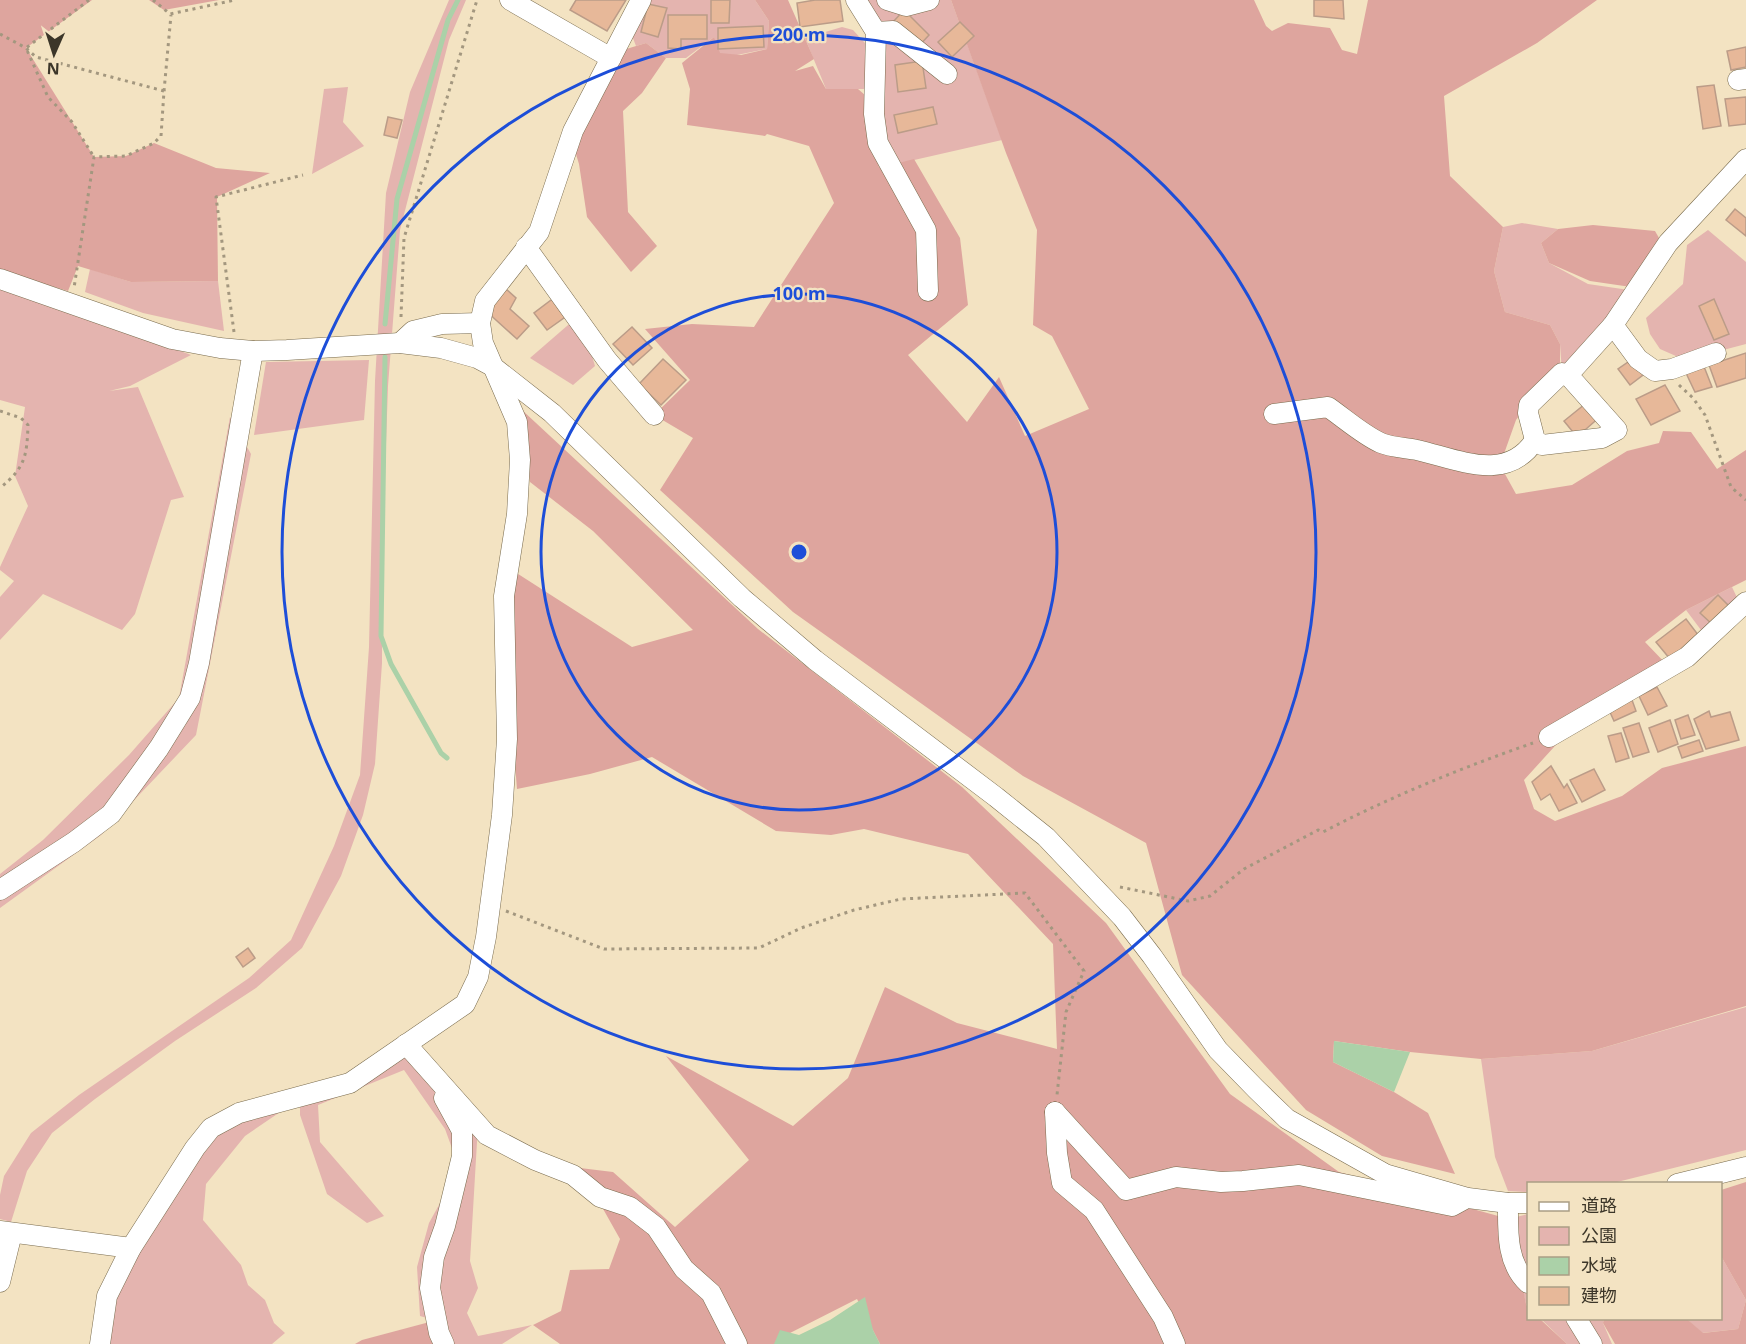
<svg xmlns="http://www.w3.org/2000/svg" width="1746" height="1344" viewBox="0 0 1746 1344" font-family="'Noto Sans','Noto Sans JP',sans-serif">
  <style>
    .green { fill: #e4b4af }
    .forest { fill: #dea59e }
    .water { fill: #abd1a8 }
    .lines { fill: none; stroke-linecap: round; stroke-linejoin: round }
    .stream { stroke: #abd1a8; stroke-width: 5 }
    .building { fill: #e7b899; stroke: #bb9c88; stroke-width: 1.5 }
    .minor-casing { stroke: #796b4d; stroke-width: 21 }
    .path { stroke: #a3977f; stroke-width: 3; stroke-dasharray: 3 4.5; stroke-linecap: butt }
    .minor { stroke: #fff; stroke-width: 20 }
    .ring { fill: none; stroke: #1d4ed8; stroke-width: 3 }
    .centre { fill: #1d4ed8; stroke: #f3e3c2; stroke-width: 3 }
    .ring-label { font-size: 18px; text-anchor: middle; font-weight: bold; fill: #1d4ed8; stroke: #f3e3c2; stroke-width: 4.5; stroke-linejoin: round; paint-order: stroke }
  </style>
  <rect width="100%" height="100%" fill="#f3e3c2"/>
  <!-- green -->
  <g class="green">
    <polygon points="449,0 466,0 449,40 400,230 388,386 382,560 382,663 375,764 363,815 341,876 302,948 256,988 175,1041 95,1099 52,1133 27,1171 11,1222 0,1219 0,1195 4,1176 31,1133 79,1095 249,978 291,940 334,846 360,775 369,647 375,381 386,193 410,92"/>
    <polygon points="650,0 755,0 769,21 767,49 717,59 714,37 686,58 666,58 646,43 636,46 631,33"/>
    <polygon points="863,0 951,0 1002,140 879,168 876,125 869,83 864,89 826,89 805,38 842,27 853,30 875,54"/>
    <polygon points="348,87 343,122 364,146 312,174 324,89"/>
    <polygon points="1522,223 1558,229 1541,243 1549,263 1588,284 1629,290 1562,373 1560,344 1550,325 1505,312 1494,271 1503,227"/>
    <polygon points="1708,230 1746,262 1746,344 1685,360 1660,349 1650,334 1646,318 1683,284 1687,245"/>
    <polygon points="90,269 131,282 218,281 224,331 143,313 85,292"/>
    <polygon points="0,284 74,310 191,355 130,386 109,391 138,387 184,497 171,500 135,614 122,630 43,594 0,640 0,597 14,581 0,570 0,567 28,506 15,476 25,407 0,400"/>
    <polygon points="575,319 587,339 595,366 573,385 530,358"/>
    <polygon points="369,360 364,420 254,435 266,362"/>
    <polygon points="230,417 251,454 196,735 101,835 0,908 0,874 43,840 129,755 179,698"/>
    <polygon points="1732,587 1741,606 1707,638 1686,610"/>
    <polygon points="1746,1007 1746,1150 1613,1183 1528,1184 1528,1192 1508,1191 1495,1157 1481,1059 1592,1051"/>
    <polygon points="409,1047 478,1125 470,1261 478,1288 467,1313 478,1336 532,1325 502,1344 446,1344 437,1321 420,1316 417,1267 429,1223 445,1194 453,1151 445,1129 404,1070 318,1105 320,1142 384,1216 367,1223 327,1194 300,1115 300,1097"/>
    <polygon points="289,1106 245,1136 206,1184 203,1220 241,1265 248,1285 265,1300 274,1323 285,1333 272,1344 100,1344 105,1310 204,1143 241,1115"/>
    <polygon points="1528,1214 1528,1306 1526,1304 1517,1268 1509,1219"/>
    <polygon points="1721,1256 1746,1300 1738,1329 1702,1333 1687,1319 1720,1318"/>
    <polygon points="1541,1319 1604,1319 1603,1323 1612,1344 1567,1344"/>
  </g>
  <!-- forest -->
  <g class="forest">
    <polygon points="0,0 92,0 26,48 94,157 126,156 154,143 216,168 270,173 217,197 218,281 131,282 78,266 68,291 0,271"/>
    <polygon points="149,0 219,0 164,10"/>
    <polygon points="755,0 788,0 814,59 795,71 813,66 826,89 858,89 872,101 879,168 914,159 960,238 968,305 908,355 967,422 999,377 1025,436 1089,409 1052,336 1033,325 1037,230 1006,153 951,0 1254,0 1266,26 1272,31 1288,23 1330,28 1342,50 1357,54 1368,0 1597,0 1537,43 1444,96 1450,176 1503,227 1494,271 1505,312 1550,325 1560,344 1560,386 1531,399 1516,420 1500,465 1516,494 1572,485 1627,451 1659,443 1663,431 1691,432 1717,469 1746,450 1746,580 1686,610 1645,642 1669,667 1584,714 1524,780 1534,809 1555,821 1622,796 1662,768 1746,746 1746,1006 1592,1051 1481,1059 1410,1052 1334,1041 1333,1062 1394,1092 1428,1113 1455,1174 1382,1156 1306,1110 1182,975 1146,843 1023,776 793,612 660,490 693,438 654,415 690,380 645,329 692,324 754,327 834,203 809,146 767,134 765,136 687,125 690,89 682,63 714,37 720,53 741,55 767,49 769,21"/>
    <polygon points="646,43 666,58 642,93 623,111 628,212 657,246 631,272 587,217 579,164 575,151 599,92 623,50"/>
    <polygon points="1593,225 1655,231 1659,238 1631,287 1590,281 1549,263 1541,243 1558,229"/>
    <polygon points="522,410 758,629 962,787 1106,923 1230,1094 1339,1172 1509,1219 1526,1304 1528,1308 1528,1318 1540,1319 1567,1344 880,1344 857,1299 790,1333 775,1344 560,1344 533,1325 561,1311 570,1270 609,1269 620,1239 580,1168 613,1172 675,1227 749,1160 666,1056 793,1126 848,1078 885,987 957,1023 1057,1049 1053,944 968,854 864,829 831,835 776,831 652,757 590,774 517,789 505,640 515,572 632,647 693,630 593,531 530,482"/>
    <polygon points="1746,1182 1746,1344 1615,1344 1603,1323 1604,1319 1687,1319 1703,1333 1738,1329 1746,1300 1721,1256 1721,1190"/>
    <polygon points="437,1320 445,1344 355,1344 362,1340"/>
  </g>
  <!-- water -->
  <g class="water">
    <polygon points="1334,1041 1410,1052 1394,1092 1333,1062"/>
    <polygon points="865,1297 873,1330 880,1344 774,1344 780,1330 799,1335 830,1320"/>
  </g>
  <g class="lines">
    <!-- stream -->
    <g class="stream">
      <polyline points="385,324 397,199 448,20 458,0"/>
      <polyline points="385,357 381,636 391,664 441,753 447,758"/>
    </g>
  </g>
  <!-- building -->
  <g class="building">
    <polygon points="576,0 626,0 607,31 570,10"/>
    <polygon points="711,0 730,0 729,23 711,23"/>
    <polygon points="815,0 840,0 843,21 800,27 797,3"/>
    <polygon points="1314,0 1343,0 1344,19 1314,16"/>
    <polygon points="648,4 667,8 658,37 641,32"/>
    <polygon points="904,10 929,35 918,47 893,22"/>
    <polygon points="668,15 707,15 707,39 681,39 681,49 668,48"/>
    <polygon points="960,22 974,36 952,57 938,42"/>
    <polygon points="763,26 764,47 718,49 718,28"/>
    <polygon points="1746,47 1746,67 1731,70 1727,51"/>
    <polygon points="922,61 926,88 898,92 895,65"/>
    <polygon points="1714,85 1721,126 1703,129 1697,87"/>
    <polygon points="1746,97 1746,124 1729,126 1725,99"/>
    <polygon points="933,107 937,124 898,133 894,115"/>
    <polygon points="388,117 402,120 397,138 384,135"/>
    <polygon points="1735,209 1746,218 1746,236 1726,220"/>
    <polygon points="506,289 516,298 510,309 529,326 517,339 486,311"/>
    <polygon points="555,297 568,315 547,330 534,313"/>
    <polygon points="1714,299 1729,334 1714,340 1699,306"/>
    <polygon points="632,327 652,348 633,365 613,344"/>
    <polygon points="1746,353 1746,378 1717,387 1709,365"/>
    <polygon points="663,359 686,380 661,405 639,384"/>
    <polygon points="1631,360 1643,375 1630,385 1618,369"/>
    <polygon points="1703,364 1712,387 1695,392 1685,371"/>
    <polygon points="1665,385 1680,411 1651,425 1636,399"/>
    <polygon points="1590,400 1602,415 1577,437 1564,421"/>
    <polygon points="1718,595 1730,607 1713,625 1700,613"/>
    <polygon points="1686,619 1699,636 1670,659 1656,642"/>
    <polygon points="1657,687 1667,706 1648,715 1639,696"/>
    <polygon points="1632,700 1636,711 1614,721 1609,710"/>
    <polygon points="1709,711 1711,717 1730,712 1739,740 1706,749 1694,719"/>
    <polygon points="1688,715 1695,735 1681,739 1675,720"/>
    <polygon points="1670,720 1678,744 1658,752 1649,728"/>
    <polygon points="1639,723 1649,752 1633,757 1623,728"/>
    <polygon points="1621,733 1629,758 1616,762 1608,736"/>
    <polygon points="1699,740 1703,751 1682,758 1678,747"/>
    <polygon points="1551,766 1564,788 1567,784 1577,803 1559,811 1550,794 1541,800 1532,782"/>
    <polygon points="1594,769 1605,790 1582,802 1570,780"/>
    <polygon points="248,948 255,958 243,967 236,957"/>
  </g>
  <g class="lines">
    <!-- minor casing -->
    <g class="minor-casing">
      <g id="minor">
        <polyline points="510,0 611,58"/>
        <polyline points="856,0 876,32 874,114 878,143 926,230 928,291"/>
        <polyline points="887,0 906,6 929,0"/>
        <polyline points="876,32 893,31 947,74"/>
        <polyline points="1738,80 1746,79"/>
        <polyline points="526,247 607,360 654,415"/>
        <polyline points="0,279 172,339 220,348 253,351 287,350 400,343 441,348 477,358 492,366 552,413 742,598 815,660 996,797 1046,837 1122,917 1152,956 1218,1050 1256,1089 1287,1119 1385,1174 1468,1198 1508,1203 1528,1203"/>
        <polyline points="1613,325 1638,359 1655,371 1672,369 1716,353"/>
        <polyline points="400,343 413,331 442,324 480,323"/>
        <polyline points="1568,375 1617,430 1602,438 1542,445 1535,440 1528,413 1529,405 1562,373 1568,375 1613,325 1668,243 1746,159"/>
        <path d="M1274,414l54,-7c16,11 35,28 53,36 9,4 26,5 36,7 40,9 90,34 118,-10"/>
        <polyline points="1549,737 1687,657 1746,602"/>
        <polyline points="0,890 74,842 111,814 159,748 190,698 199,663 253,351"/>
        <polyline points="406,1044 487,1135 535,1160 573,1175 600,1197 630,1207 656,1227 684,1269 711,1293 737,1344"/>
        <polyline points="1055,1112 1126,1190 1176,1177 1221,1182 1243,1181 1299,1175 1452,1206 1463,1200"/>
        <polyline points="1055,1112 1057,1153 1062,1183 1094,1210 1163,1317 1175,1344"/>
        <polyline points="1677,1184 1746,1167"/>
        <path d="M1508,1203c0,27 -2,60 20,80"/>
        <polyline points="0,1231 131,1248"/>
        <polyline points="0,1282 12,1233"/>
        <polyline points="1576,1318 1592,1344"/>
        <polyline points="100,1344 107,1296 131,1248 195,1148 211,1128 239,1113 350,1083 465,1004 478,977 486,937 502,815 507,739 504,596 517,514 520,460 517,422 483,343 480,323 485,301 539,232 573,131 641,0"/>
        <polyline points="444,1344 439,1333 430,1288 434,1257 445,1226 462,1156 462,1131 444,1098"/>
      </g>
    </g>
    <!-- path -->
    <g class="path">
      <polyline points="89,0 26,48 48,97 72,122 94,157"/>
      <polyline points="153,0 170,14 235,0"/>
      <polyline points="0,34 26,48 36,57 164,91 161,136 154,143 126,156 94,157 74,288"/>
      <polyline points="164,91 171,15"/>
      <polyline points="401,317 404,238 477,0"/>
      <polyline points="234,332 216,197 303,175"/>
      <polyline points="1679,385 1693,398 1705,415 1731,487 1746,500"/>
      <path d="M0,411l21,7 7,7c-1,31 -3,43 -28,63"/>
      <path d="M1120,887l68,14 22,-5 34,-27 74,-39 5,2c67,-35 138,-64 210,-89"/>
      <polyline points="506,911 604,949 759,948 801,928 854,910 901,899 1025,893 1084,971 1066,1012 1057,1095"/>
    </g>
    <!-- minor -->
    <use href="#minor" class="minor"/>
  </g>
  <!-- distance rings -->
  <g class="ring">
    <circle cx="799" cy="552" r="258"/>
    <circle cx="799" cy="552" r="517"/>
  </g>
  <circle cx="799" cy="552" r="9" class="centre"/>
  <g class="ring-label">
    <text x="799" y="41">200 m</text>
    <text x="799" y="300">100 m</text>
  </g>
  <!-- legend -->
  <rect x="1527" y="1182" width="195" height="138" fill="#f3e3c2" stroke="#aa9e85" stroke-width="1.5"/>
  <rect x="1539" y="1202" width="30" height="9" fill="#ffffff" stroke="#aa9e85" stroke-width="1.5"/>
  <text x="1581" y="1212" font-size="18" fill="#3c3629">道路</text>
  <rect x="1539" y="1227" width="30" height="18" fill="#e4b4af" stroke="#aa9e85" stroke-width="1.5"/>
  <text x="1581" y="1242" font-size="18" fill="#3c3629">公園</text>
  <rect x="1539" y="1257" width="30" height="18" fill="#abd1a8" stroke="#aa9e85" stroke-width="1.5"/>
  <text x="1581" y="1272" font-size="18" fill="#3c3629">水域</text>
  <rect x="1539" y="1287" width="30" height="18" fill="#e7b899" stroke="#aa9e85" stroke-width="1.5"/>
  <text x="1581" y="1302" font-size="18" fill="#3c3629">建物</text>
  <!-- north arrow -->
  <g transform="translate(54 54) rotate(183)" stroke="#f3e3c2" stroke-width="4.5" paint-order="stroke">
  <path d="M0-4.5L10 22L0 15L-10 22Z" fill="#3c3629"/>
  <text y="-9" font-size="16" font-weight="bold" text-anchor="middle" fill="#3c3629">N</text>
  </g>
</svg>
